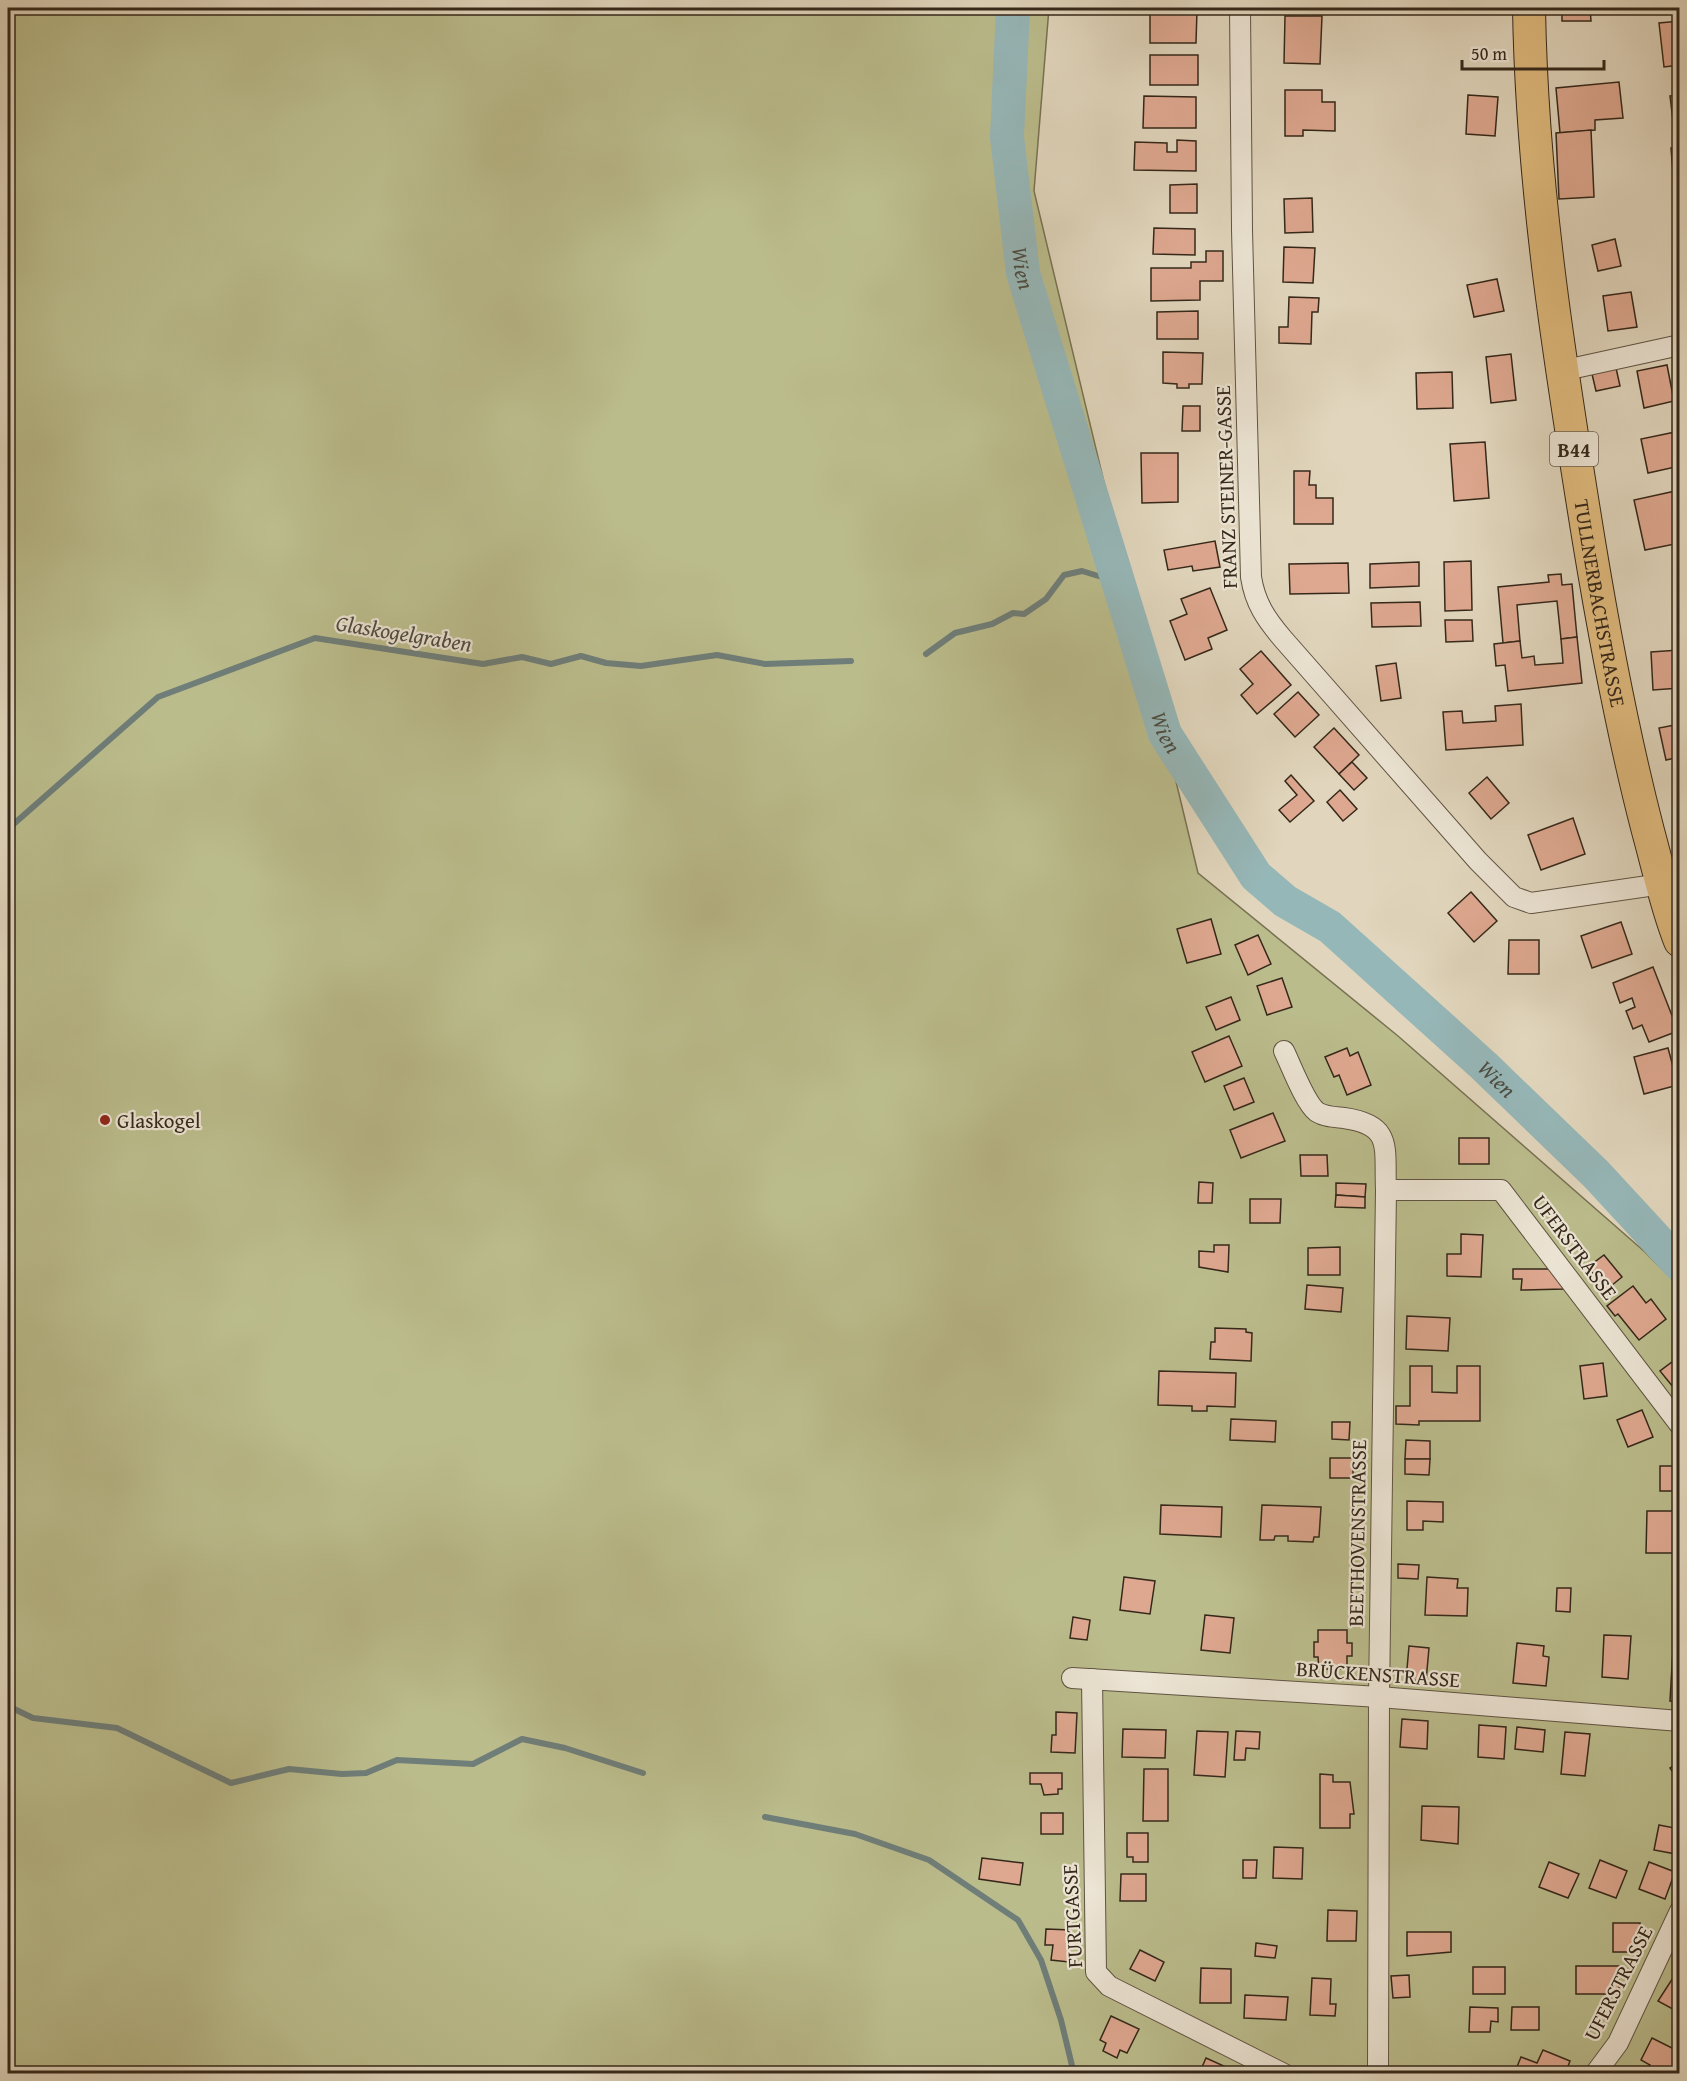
<svg xmlns="http://www.w3.org/2000/svg" width="1687" height="2081" viewBox="0 0 1687 2081" font-family="'Gentium Book Plus',serif">
  <style>
    .green { fill: #bbbc8c; stroke: #787253; stroke-width: 1.5 }
    .lines { fill: none; stroke-linecap: round; stroke-linejoin: round }
    .stream { stroke: #6f7e79; stroke-width: 6 }
    .river { stroke: #96b7b8; stroke-width: 34 }
    .building { fill: #dea890; stroke: #35281a; stroke-width: 1.5 }
    .minor-casing { stroke: #605443; stroke-width: 22 }
    .primary-casing { stroke: #35281a; stroke-width: 34 }
    .minor { stroke: #ece4d4; stroke-width: 20 }
    .primary { stroke: #e0bb7e; stroke-width: 32 }
    .poi-dot { fill: #8f2418; stroke: #ece4d4; stroke-width: 2 }
    .labels { text-anchor: middle; dominant-baseline: central; stroke-width: 4.5; stroke-linejoin: round; paint-order: stroke }
    .shield { fill: #ece4d4; stroke: #6c6052; stroke-width: 1.5 }
    .shield-label { font-size: 20px; font-weight: bold; fill: #35281a }
    .street-label { font-size: 21px; fill: #35281a; stroke: #ece4d4 }
    .poi-label { font-size: 21px; fill: #35281a; stroke: #ece4d4; text-anchor: start }
    .water-label { font-size: 22px; font-style: italic; fill: #4d4c42; stroke: #ece4d4 }
  </style>
  <rect width="100%" height="100%" fill="#e1d6bd"/>
  <filter id="stains"><feTurbulence type="fractalNoise" baseFrequency=".00333" numOctaves="4"/><feColorMatrix values="0 0 0 0 .2 0 0 0 0 .09 0 0 0 0 .02 0 0 0 .5 -.17"/></filter>
  <radialGradient id="worn" r=".72"><stop offset=".6" stop-color="#630" stop-opacity="0"/><stop offset="1" stop-color="#630" stop-opacity=".3"/></radialGradient>
  <!-- green -->
  <polygon class="green" points="8,8 1049,8 1034,191 1198,873 1398,1036 1645,1252 1679,1286 1679,2073 8,2074"/>
  <g class="lines">
    <!-- stream -->
    <g class="stream">
      <polyline points="926,654 955,633 992,624 1013,613 1024,614 1046,599 1064,575 1082,571 1118,582"/>
      <polyline points="8,829 158,697 315,638 483,664 522,657 551,664 581,656 606,663 641,666 717,655 765,664 851,661"/>
      <polyline points="8,1706 33,1718 117,1728 231,1783 289,1769 342,1774 366,1773 397,1760 473,1764 522,1739 565,1748 643,1773"/>
      <polyline points="765,1817 855,1834 929,1860 1018,1920 1041,1960 1061,2020 1074,2074"/>
    </g>
    <!-- river -->
    <path class="river" id="s1" d="M1013,8l-6,129 16,136 142,461 91,142 29,25 45,26 154,139 112,108 84,91"/>
  </g>
  <!-- building -->
  <g class="building">
    <polygon points="1562,8 1590,8 1591,21 1562,21"/>
    <polygon points="1150,10 1197,10 1196,43 1150,43"/>
    <polygon points="1285,16 1322,16 1320,64 1284,63"/>
    <polygon points="1680,21 1680,65 1664,67 1659,23"/>
    <rect x="1150" y="55" width="48" height="30"/>
    <polygon points="1619,82 1623,118 1595,120 1595,130 1560,133 1556,88"/>
    <polygon points="1285,90 1322,90 1322,102 1335,102 1335,131 1303,130 1303,136 1285,136"/>
    <polygon points="1468,95 1498,97 1495,136 1466,134"/>
    <polygon points="1680,95 1680,128 1674,129 1670,96"/>
    <polygon points="1144,96 1196,97 1196,128 1143,128"/>
    <polygon points="1591,130 1594,197 1559,199 1556,133"/>
    <polygon points="1177,140 1196,141 1196,171 1134,170 1135,142 1167,143 1167,152 1177,152"/>
    <polygon points="1671,148 1680,148 1680,172 1673,173"/>
    <polygon points="1197,184 1197,213 1170,213 1170,185"/>
    <polygon points="1312,198 1313,232 1285,233 1284,199"/>
    <polygon points="1154,228 1195,229 1195,255 1153,254"/>
    <polygon points="1615,239 1621,266 1598,271 1592,245"/>
    <polygon points="1284,247 1315,248 1313,283 1283,282"/>
    <polygon points="1206,251 1223,251 1223,281 1200,281 1200,300 1151,301 1151,268 1191,268 1191,262 1206,262"/>
    <polygon points="1497,279 1504,311 1474,317 1467,285"/>
    <polygon points="1631,292 1637,327 1608,331 1603,296"/>
    <polygon points="1289,297 1319,298 1318,312 1312,312 1311,344 1279,343 1279,327 1288,327"/>
    <polygon points="1198,311 1198,339 1157,339 1157,312"/>
    <polygon points="1163,352 1203,353 1202,384 1189,384 1189,388 1177,388 1177,384 1163,383"/>
    <polygon points="1511,354 1516,400 1491,403 1486,357"/>
    <polygon points="1667,365 1674,401 1644,408 1637,371"/>
    <polygon points="1616,368 1620,386 1596,391 1592,374"/>
    <polygon points="1452,372 1453,408 1417,409 1416,373"/>
    <polygon points="1183,406 1200,406 1200,431 1182,431"/>
    <polygon points="1680,431 1680,466 1648,473 1641,439"/>
    <polygon points="1485,442 1489,498 1454,501 1450,444"/>
    <polygon points="1141,453 1178,453 1178,502 1142,503"/>
    <polygon points="1294,471 1310,471 1309,485 1316,485 1316,498 1333,498 1333,524 1294,524"/>
    <polygon points="1680,490 1680,543 1645,550 1634,500"/>
    <polygon points="1215,541 1220,567 1193,571 1192,566 1168,570 1164,550"/>
    <polygon points="1471,561 1472,610 1445,611 1444,562"/>
    <polygon points="1419,562 1419,586 1370,588 1370,564"/>
    <polygon points="1348,563 1349,593 1290,594 1289,564"/>
    <polygon points="1561,574 1562,585 1572,584 1577,637 1561,639 1557,601 1517,605 1520,641 1503,643 1498,587 1549,582 1548,575"/>
    <polygon points="1210,588 1227,630 1208,638 1212,649 1185,660 1170,621 1187,614 1181,599"/>
    <polygon points="1420,602 1421,626 1372,627 1371,603"/>
    <polygon points="1445,620 1472,620 1473,641 1446,642"/>
    <polygon points="1577,637 1582,683 1508,691 1505,665 1496,666 1494,644 1520,641 1522,658 1534,656 1535,665 1563,663 1561,639"/>
    <polygon points="1679,650 1680,688 1653,690 1651,652"/>
    <polygon points="1261,651 1291,685 1257,714 1241,695 1253,684 1240,669"/>
    <polygon points="1396,663 1401,698 1381,701 1376,666"/>
    <polygon points="1298,692 1319,715 1295,737 1274,714"/>
    <polygon points="1521,704 1523,745 1446,750 1443,712 1462,711 1463,723 1496,721 1495,706"/>
    <polygon points="1680,724 1680,757 1666,760 1659,728"/>
    <polygon points="1334,728 1359,755 1339,774 1314,747"/>
    <polygon points="1352,762 1367,778 1354,790 1339,774"/>
    <polygon points="1291,775 1314,801 1290,822 1279,810 1297,795 1285,781"/>
    <polygon points="1487,777 1509,803 1491,819 1469,793"/>
    <polygon points="1340,790 1357,809 1343,821 1327,802"/>
    <polygon points="1573,818 1585,854 1541,870 1528,835"/>
    <polygon points="1680,853 1680,876 1675,877 1669,856"/>
    <polygon points="1471,892 1497,921 1474,942 1448,913"/>
    <polygon points="1211,919 1221,954 1187,963 1177,929"/>
    <polygon points="1621,922 1632,954 1592,968 1581,936"/>
    <polygon points="1258,935 1271,964 1248,975 1235,945"/>
    <polygon points="1509,940 1539,940 1539,974 1508,974"/>
    <polygon points="1653,967 1678,1031 1649,1042 1642,1025 1633,1029 1626,1011 1635,1007 1632,998 1620,1003 1613,983"/>
    <polygon points="1282,978 1292,1007 1267,1015 1257,986"/>
    <polygon points="1231,997 1240,1020 1216,1030 1206,1007"/>
    <polygon points="1229,1036 1242,1066 1205,1082 1192,1052"/>
    <polygon points="1347,1048 1350,1056 1358,1052 1371,1085 1347,1095 1339,1075 1334,1077 1325,1057"/>
    <polygon points="1668,1048 1678,1085 1644,1094 1634,1057"/>
    <polygon points="1244,1078 1254,1102 1234,1110 1224,1086"/>
    <polygon points="1273,1113 1285,1141 1241,1158 1230,1130"/>
    <rect x="1459" y="1138" width="30" height="26"/>
    <polygon points="1300,1155 1327,1155 1328,1176 1301,1176"/>
    <polygon points="1199,1182 1213,1183 1212,1203 1198,1203"/>
    <polygon points="1336,1183 1366,1184 1365,1197 1336,1195"/>
    <polygon points="1336,1195 1365,1197 1365,1208 1335,1207"/>
    <polygon points="1250,1199 1281,1199 1280,1223 1250,1223"/>
    <polygon points="1461,1234 1483,1235 1481,1277 1447,1276 1447,1254 1461,1254"/>
    <polygon points="1214,1245 1229,1245 1228,1272 1199,1267 1199,1251 1214,1252"/>
    <polygon points="1340,1247 1340,1275 1308,1275 1308,1248"/>
    <polygon points="1604,1255 1622,1277 1606,1290 1588,1267"/>
    <polygon points="1513,1269 1549,1269 1564,1289 1521,1290 1522,1279 1513,1279"/>
    <polygon points="1307,1285 1343,1288 1341,1312 1305,1309"/>
    <polygon points="1633,1286 1646,1303 1651,1299 1666,1319 1639,1340 1618,1314 1615,1316 1607,1306"/>
    <polygon points="1407,1316 1450,1318 1448,1351 1406,1349"/>
    <polygon points="1215,1328 1246,1329 1246,1332 1252,1333 1251,1361 1210,1359 1211,1342 1215,1342"/>
    <polygon points="1680,1356 1680,1392 1678,1393 1660,1371"/>
    <polygon points="1603,1363 1607,1396 1584,1399 1580,1366"/>
    <polygon points="1410,1366 1432,1366 1432,1392 1457,1393 1457,1366 1480,1366 1480,1421 1419,1421 1419,1425 1396,1424 1396,1406 1410,1406"/>
    <polygon points="1159,1371 1236,1373 1235,1407 1207,1406 1207,1411 1192,1411 1192,1406 1158,1405"/>
    <polygon points="1642,1410 1653,1437 1628,1447 1617,1420"/>
    <polygon points="1231,1419 1276,1421 1275,1442 1230,1440"/>
    <polygon points="1332,1422 1350,1422 1349,1440 1332,1439"/>
    <polygon points="1406,1440 1430,1441 1430,1459 1405,1459"/>
    <rect x="1330" y="1458" width="23" height="20"/>
    <polygon points="1405,1459 1430,1459 1429,1475 1405,1474"/>
    <rect x="1660" y="1466" width="20" height="25"/>
    <polygon points="1407,1501 1443,1502 1443,1522 1423,1521 1423,1530 1407,1530"/>
    <polygon points="1161,1505 1222,1507 1221,1537 1160,1534"/>
    <polygon points="1262,1505 1321,1507 1319,1537 1314,1537 1313,1542 1288,1541 1288,1536 1275,1536 1274,1540 1260,1540"/>
    <polygon points="1647,1511 1680,1511 1680,1553 1646,1553"/>
    <polygon points="1398,1564 1419,1565 1418,1579 1398,1578"/>
    <polygon points="1124,1577 1155,1581 1150,1614 1120,1610"/>
    <polygon points="1427,1577 1458,1579 1457,1588 1468,1588 1467,1616 1425,1615"/>
    <polygon points="1557,1588 1571,1588 1570,1612 1556,1611"/>
    <polygon points="1205,1615 1234,1618 1230,1653 1201,1650"/>
    <polygon points="1073,1617 1090,1620 1087,1640 1070,1638"/>
    <polygon points="1318,1630 1347,1630 1347,1643 1352,1643 1352,1656 1347,1656 1347,1669 1319,1669 1318,1657 1314,1657 1314,1642 1318,1642"/>
    <polygon points="1604,1635 1631,1636 1628,1679 1602,1677"/>
    <polygon points="1517,1643 1544,1646 1543,1656 1549,1657 1546,1686 1513,1683"/>
    <polygon points="1409,1646 1429,1648 1426,1681 1406,1680"/>
    <polygon points="1673,1649 1680,1649 1680,1702 1670,1701"/>
    <polygon points="1056,1712 1077,1713 1075,1753 1051,1752 1052,1735 1056,1735"/>
    <polygon points="1402,1719 1428,1721 1427,1749 1400,1747"/>
    <polygon points="1479,1725 1506,1727 1504,1759 1478,1757"/>
    <polygon points="1517,1727 1545,1730 1543,1752 1515,1749"/>
    <polygon points="1123,1729 1166,1730 1165,1758 1122,1757"/>
    <polygon points="1197,1731 1228,1732 1225,1777 1194,1775"/>
    <polygon points="1236,1731 1260,1732 1259,1749 1246,1748 1245,1760 1234,1760"/>
    <polygon points="1565,1732 1590,1734 1585,1776 1561,1774"/>
    <polygon points="1680,1762 1680,1783 1670,1768"/>
    <polygon points="1144,1769 1168,1769 1168,1821 1143,1821"/>
    <polygon points="1030,1773 1062,1773 1062,1789 1058,1789 1058,1794 1044,1795 1041,1784 1030,1784"/>
    <polygon points="1320,1774 1333,1775 1333,1782 1350,1782 1354,1814 1350,1814 1350,1828 1320,1828"/>
    <polygon points="1422,1806 1459,1807 1458,1844 1421,1840"/>
    <rect x="1041" y="1813" width="22" height="21"/>
    <polygon points="1659,1825 1680,1829 1676,1854 1654,1850"/>
    <polygon points="1127,1833 1148,1833 1148,1862 1133,1862 1133,1857 1127,1857"/>
    <polygon points="1274,1847 1303,1848 1302,1879 1273,1878"/>
    <polygon points="982,1858 1023,1863 1020,1885 979,1879"/>
    <polygon points="1243,1860 1257,1860 1256,1878 1243,1878"/>
    <polygon points="1600,1860 1627,1871 1616,1898 1589,1888"/>
    <polygon points="1549,1862 1579,1874 1568,1898 1539,1887"/>
    <polygon points="1649,1862 1675,1872 1665,1899 1639,1889"/>
    <polygon points="1121,1874 1146,1874 1146,1901 1120,1901"/>
    <polygon points="1328,1910 1357,1911 1356,1941 1327,1941"/>
    <rect x="1613" y="1923" width="27" height="29"/>
    <polygon points="1046,1929 1071,1930 1069,1962 1051,1960 1053,1945 1045,1945"/>
    <polygon points="1407,1932 1451,1932 1451,1952 1407,1956"/>
    <polygon points="1256,1943 1277,1946 1275,1958 1255,1956"/>
    <polygon points="1140,1950 1164,1962 1155,1981 1130,1969"/>
    <rect x="1576" y="1966" width="43" height="28"/>
    <rect x="1473" y="1967" width="32" height="27"/>
    <polygon points="1680,1967 1680,2013 1658,2001"/>
    <polygon points="1201,1968 1231,1969 1231,2003 1200,2003"/>
    <polygon points="1409,1975 1410,1997 1393,1998 1391,1976"/>
    <polygon points="1312,1978 1331,1979 1330,2004 1336,2004 1335,2016 1310,2015"/>
    <polygon points="1245,1995 1288,1997 1286,2020 1244,2018"/>
    <polygon points="1470,2007 1498,2008 1498,2022 1491,2021 1490,2032 1469,2032"/>
    <polygon points="1512,2007 1539,2007 1539,2030 1511,2030"/>
    <polygon points="1111,2016 1139,2029 1127,2053 1120,2050 1117,2058 1103,2051 1106,2043 1100,2040"/>
    <polygon points="1652,2038 1680,2052 1680,2062 1673,2074 1645,2074 1650,2065 1641,2060"/>
    <polygon points="1543,2050 1570,2061 1565,2074 1514,2074 1521,2057 1537,2063"/>
    <polygon points="1206,2058 1226,2067 1228,2074 1199,2074"/>
  </g>
  <g class="lines">
    <!-- minor casing -->
    <g class="minor-casing">
      <g id="minor">
        <path d="M1240,8l2,222 9,347c4,26 15,42 32,62l195,222 36,36 17,6 131,-19"/>
        <polyline points="1561,371 1680,345"/>
        <path d="M1284,1051c7,14 21,52 33,61 8,5 18,5 27,6 50,7 40,30 42,72l-7,507 -1,377"/>
        <polyline points="1386,1190 1501,1190 1680,1425"/>
        <polyline points="1072,1678 1379,1697 1680,1721"/>
        <polyline points="1092,1679 1096,1972 1109,1986 1284,2074"/>
        <polyline points="1595,2074 1618,2043 1680,1911"/>
      </g>
    </g>
    <!-- primary casing -->
    <g class="primary-casing">
      <g id="primary">
        <path id="s2" d="M1529,8c3,181 31,355 60,534 16,97 34,193 59,289 10,36 18,75 32,110"/>
      </g>
    </g>
    <!-- minor -->
    <use href="#minor" class="minor"/>
    <!-- primary -->
    <use href="#primary" class="primary"/>
  </g>
  <!-- markers -->
  <circle class="poi-dot" cx="105" cy="1120" r="6"/>
  <g class="labels">
    <!-- shield labels -->
    <rect class="shield" x="1550" y="432" width="48" height="34" rx="4.5"/>
    <g class="shield-label">
      <text x="1574" y="449">B44</text>
    </g>
    <!-- street labels -->
    <g class="street-label">
      <text transform="translate(1226 487) rotate(-92)">FRANZ STEINER-GASSE</text>
      <text stroke="none"><textPath href="#s2" startOffset="600">TULLNERBACHSTRASSE</textPath></text>
      <text transform="translate(1575 1247) rotate(53)">UFERSTRASSE</text>
      <text transform="translate(1357 1533) rotate(-89)">BEETHOVENSTRASSE</text>
      <text transform="translate(1378 1674) rotate(4)">BRÜCKENSTRASSE</text>
      <text transform="translate(1072 1916) rotate(-93)">FURTGASSE</text>
      <text transform="translate(1618 1983) rotate(-63)">UFERSTRASSE</text>
    </g>
    <!-- poi labels -->
    <g class="poi-label">
      <text x="117" y="1120">Glaskogel</text>
    </g>
    <!-- water labels -->
    <g class="water-label">
      <text stroke="none"><textPath href="#s1" startOffset="261">Wien</textPath></text>
      <text transform="translate(404 633) rotate(9)">Glaskogelgraben</text>
      <text stroke="none"><textPath href="#s1" startOffset="747">Wien</textPath></text>
      <text stroke="none"><textPath href="#s1" startOffset="1233">Wien</textPath></text>
    </g>
  </g>
  <!-- margin -->
  <rect width="1687" height="2081" fill="none" stroke="#e1d6bd" stroke-width="30"/>
  <rect x="9" y="9" width="1669" height="2063" fill="none" stroke="#35281a" stroke-width="3"/>
  <rect x="15" y="15" width="1657" height="2051" fill="none" stroke="#35281a" stroke-width="1.5"/>
  <!-- scale -->
  <path d="M1462 60v9h142v-9" fill="none" stroke="#35281a" stroke-width="3"/>
  <text x="1471" y="60" font-size="18" fill="#35281a" stroke="#ece4d4" stroke-width="4.5" paint-order="stroke">50 m</text>
  <rect width="100%" height="100%" filter="url(#stains)"/>
  <rect width="100%" height="100%" fill="url(#worn)"/>
</svg>
